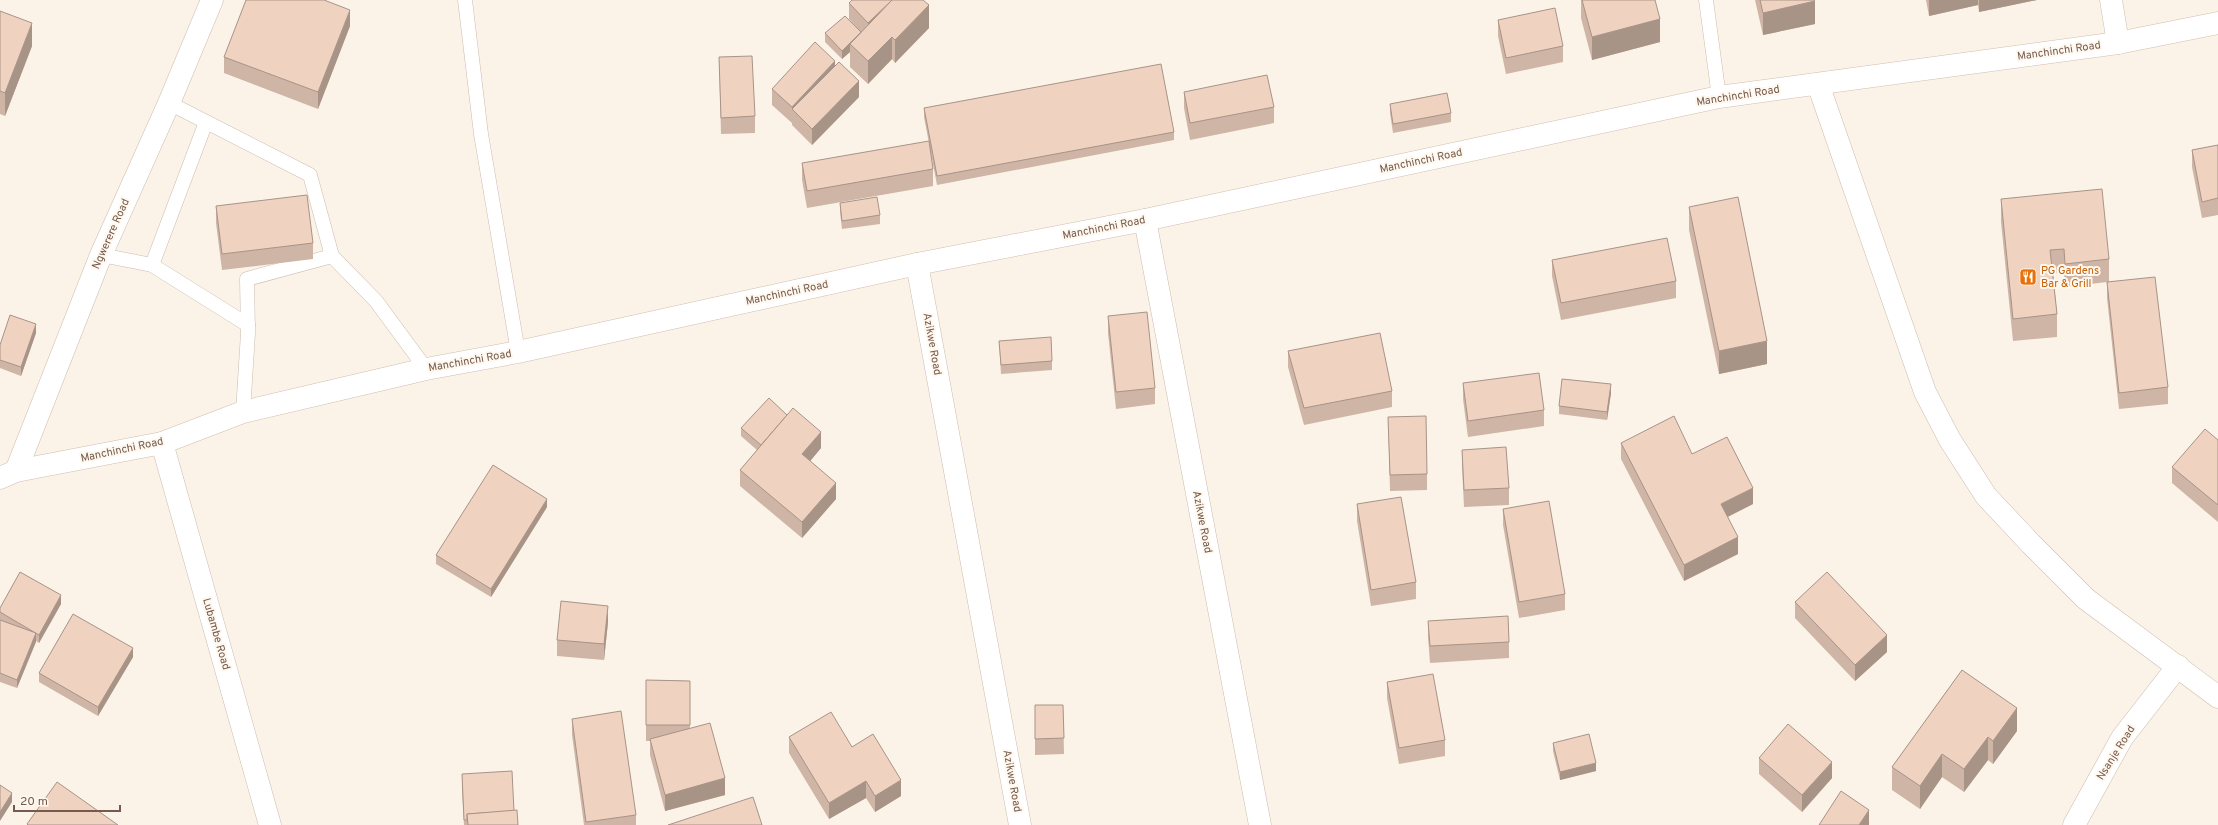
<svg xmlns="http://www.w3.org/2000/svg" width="2218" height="825" viewBox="0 0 2218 825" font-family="Overpass,sans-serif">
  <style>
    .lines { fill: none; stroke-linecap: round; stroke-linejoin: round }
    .service-casing { stroke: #cdbbaf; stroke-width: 15 }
    .minor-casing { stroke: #cdbbaf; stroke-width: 23 }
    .tertiary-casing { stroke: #cdbbaf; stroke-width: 23 }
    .secondary-casing { stroke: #d2bdaf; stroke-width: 23 }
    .service { stroke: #fff; stroke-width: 14 }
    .minor { stroke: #fff; stroke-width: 22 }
    .tertiary { stroke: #fff; stroke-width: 22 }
    .secondary { stroke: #fff; stroke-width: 22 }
    .wall { fill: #ceb5a6 }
    .shaded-wall { fill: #a89387 }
    .building { fill: #f0d2c1; stroke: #a89387 }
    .labels { text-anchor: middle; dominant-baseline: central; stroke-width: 4; stroke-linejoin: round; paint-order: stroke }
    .street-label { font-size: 11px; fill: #755a4d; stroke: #fef8ef }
    .food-label { font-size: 11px; fill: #c56008; stroke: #fef8ef; text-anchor: start }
  </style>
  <rect width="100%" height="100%" fill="#fbf3e8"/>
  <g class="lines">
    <!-- service casing -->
    <g class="service-casing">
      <g id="service">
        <polyline points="465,0 481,134 518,352"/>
        <polyline points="1706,0 1719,97"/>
        <polyline points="169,103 310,175 332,256"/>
        <polyline points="101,255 152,265 248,325"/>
        <polyline points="152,265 206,122"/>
        <polyline points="243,412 248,333 247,279 332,256 376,301 426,369"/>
      </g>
    </g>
    <!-- minor casing -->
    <g class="minor-casing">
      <g id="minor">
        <polyline points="2111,0 2118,43"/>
        <polyline points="1145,220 1260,825"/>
        <polyline points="917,264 1020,825"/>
        <polyline points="162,443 270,825"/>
        <polyline points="2074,825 2122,738 2178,666"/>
      </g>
    </g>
    <!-- tertiary casing -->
    <g class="tertiary-casing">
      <g id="tertiary">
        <polyline points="1818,84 1925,392 1950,440 1986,496 2031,544 2086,599 2218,697"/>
        <polyline points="16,471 101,255 169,103 212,0"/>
      </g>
    </g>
    <!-- secondary casing -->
    <g class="secondary-casing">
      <polyline id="secondary" points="0,478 16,471 162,443 243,412 426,369 518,352 917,264 1145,220 1719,97 2118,43 2218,23"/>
    </g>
    <!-- service -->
    <use href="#service" class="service"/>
    <!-- minor -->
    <use href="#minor" class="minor"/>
    <!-- tertiary -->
    <use href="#tertiary" class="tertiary"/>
    <!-- secondary -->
    <use href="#secondary" class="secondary"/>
  </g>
  <!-- wall -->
  <g class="wall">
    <polygon points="1581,0 1655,0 1660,42 1592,60 1581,18"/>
    <polygon points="1755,0 1814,0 1815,24 1763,35"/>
    <polygon points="1926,0 2037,0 1979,12 1978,5 1929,16"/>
    <polygon points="849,3 929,28 895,63 892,59 868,84 850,67 850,52 842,59 825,42 825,33 861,32 849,19"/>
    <polygon points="0,11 32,46 5,116 0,114"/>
    <polygon points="1498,20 1563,46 1563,62 1506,74 1498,36"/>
    <polygon points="350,26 318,109 224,73 224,57"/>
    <polygon points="719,57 755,116 755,133 721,134"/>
    <polygon points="835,66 859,97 812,145 792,125 792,123 772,105 772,89"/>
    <polygon points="1184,92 1274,107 1274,123 1190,140 1184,108"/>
    <polygon points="1390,104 1451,113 1451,122 1393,133 1390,113"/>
    <polygon points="924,108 1174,132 1174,140 937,185 924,117"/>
    <polygon points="2218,145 2218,215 2202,218 2192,167 2192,150"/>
    <polygon points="802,163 933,169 933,186 807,208 802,180"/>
    <polygon points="2001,199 2109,259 2109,282 2168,387 2168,404 2119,409 2107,298 2107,282 2065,287 2064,272 2053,273 2057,314 2057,337 2013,341 2001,222"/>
    <polygon points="840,203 880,215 880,224 842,229 840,212"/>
    <polygon points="216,206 313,243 313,259 222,270 216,223"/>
    <polygon points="1689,207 1767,364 1719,374 1689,230"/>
    <polygon points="1552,260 1676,281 1676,298 1561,320 1552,276"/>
    <polygon points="1108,316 1155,388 1155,404 1116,409 1108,333"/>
    <polygon points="36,333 21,376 0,368 0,345"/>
    <polygon points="999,341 1052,361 1052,370 1001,374"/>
    <polygon points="1288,351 1392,391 1392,407 1304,425 1288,367"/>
    <polygon points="1463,383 1544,410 1544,426 1468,437 1463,399"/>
    <polygon points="1611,393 1607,420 1559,414 1559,406"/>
    <polygon points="1388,417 1427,474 1427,490 1390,491"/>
    <polygon points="741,428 821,448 810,461 836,499 802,538 740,486 740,470 757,450 741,436"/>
    <polygon points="2218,440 2218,522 2172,483 2172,467"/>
    <polygon points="1621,443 1692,454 1753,504 1728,517 1738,554 1684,581 1621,459"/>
    <polygon points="1462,450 1509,488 1509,505 1464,507 1462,466"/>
    <polygon points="1357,504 1416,582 1416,599 1371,606 1357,521"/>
    <polygon points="547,507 491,597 436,564 436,555"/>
    <polygon points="1503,509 1565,594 1565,610 1519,618 1503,525"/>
    <polygon points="1795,602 1887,652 1855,681 1795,618"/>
    <polygon points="61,604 39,643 36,641 17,688 0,682 0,608"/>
    <polygon points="1428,621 1509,642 1509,658 1430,663 1428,637"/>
    <polygon points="608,622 604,660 557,656 557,640"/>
    <polygon points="133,657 98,716 39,682 39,673"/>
    <polygon points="1962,670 2017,731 1993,764 1988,760 1964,792 1942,777 1920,809 1892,790 1892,767"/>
    <polygon points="646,680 690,681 690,728 725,795 665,811 650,755 650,741 646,741"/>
    <polygon points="1387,682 1445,740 1445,756 1399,764 1387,698"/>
    <polygon points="1035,705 1063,705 1064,754 1035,755"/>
    <polygon points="572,719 636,815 636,825 584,825 572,735"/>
    <polygon points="789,737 852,747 901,796 875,812 866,798 829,819 789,753"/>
    <polygon points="1553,743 1596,771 1560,780 1553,751"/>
    <polygon points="1759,758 1832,778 1802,812 1759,774"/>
    <polygon points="462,774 514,811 518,825 464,825 462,790"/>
  </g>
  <!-- shaded-wall -->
  <g class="shaded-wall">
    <polygon points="892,0 868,39 868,23"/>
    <polygon points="1929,0 1978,0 1978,5 1929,16"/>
    <polygon points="1979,0 2037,0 1979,12"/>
    <polygon points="1815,1 1815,24 1763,35 1763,13"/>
    <polygon points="929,5 929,28 895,63 895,40"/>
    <polygon points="350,10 350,26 318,109 318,92"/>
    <polygon points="1660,19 1660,42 1592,60 1592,37"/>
    <polygon points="32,23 32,46 5,116 5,93"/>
    <polygon points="861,32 850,44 850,52 842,59 842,51"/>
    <polygon points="892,37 892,59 868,84 868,61"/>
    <polygon points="835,61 835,77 792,109 792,123 792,107"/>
    <polygon points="859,81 859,97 812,145 812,129"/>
    <polygon points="36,324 36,333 21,376 21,367"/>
    <polygon points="1767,341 1767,364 1719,374 1719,351"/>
    <polygon points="1611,384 1611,393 1607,420 1607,412"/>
    <polygon points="821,432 821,448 802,471 802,454"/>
    <polygon points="836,483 836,499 802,538 802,522"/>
    <polygon points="1753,488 1753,504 1721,520 1721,504"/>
    <polygon points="547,499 547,507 491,597 491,589"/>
    <polygon points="1738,537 1738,554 1684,581 1684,565"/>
    <polygon points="61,595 61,604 39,643 39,635"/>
    <polygon points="608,606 608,622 604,660 604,644"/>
    <polygon points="36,633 36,642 17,688 17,680"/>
    <polygon points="1887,635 1887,652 1855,681 1855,665"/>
    <polygon points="133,648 133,657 98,716 98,707"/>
    <polygon points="2017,708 2017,731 1993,764 1993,741"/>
    <polygon points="1988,737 1988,760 1964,792 1964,769"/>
    <polygon points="1942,754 1942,777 1920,809 1920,786"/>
    <polygon points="1832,762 1832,778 1802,812 1802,795"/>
    <polygon points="1596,763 1596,771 1560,780 1560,772"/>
    <polygon points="725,778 725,795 665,811 665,795"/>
    <polygon points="901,780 901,796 875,812 875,796"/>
    <polygon points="866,781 866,798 829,819 829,803"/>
    <polygon points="12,793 12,802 0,821 0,812"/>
    <polygon points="1869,810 1869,825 1859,825"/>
  </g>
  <!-- building -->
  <g class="building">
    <polygon points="246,0 324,0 350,10 318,92 224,57"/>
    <polygon points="852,0 892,0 868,23 849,3"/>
    <polygon points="892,0 923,0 929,5 895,40 892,37 868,61 850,44"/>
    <polygon points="1582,0 1655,0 1660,19 1592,37"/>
    <polygon points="1760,0 1814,0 1815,1 1763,13"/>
    <polygon points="1555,8 1563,46 1506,58 1498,20"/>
    <polygon points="0,11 32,23 5,93 0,91"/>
    <polygon points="845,16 861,32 842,51 825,33"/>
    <polygon points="815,42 835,61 792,107 772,89"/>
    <polygon points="752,56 755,116 721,118 719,57"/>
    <polygon points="839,62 859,81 812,129 792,109"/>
    <polygon points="1161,64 1174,132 937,176 924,108"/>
    <polygon points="1267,75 1274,107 1190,123 1184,92"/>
    <polygon points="1447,93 1451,113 1393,124 1390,104"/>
    <polygon points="929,141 933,169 807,191 802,163"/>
    <polygon points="2218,145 2218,198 2202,202 2192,150"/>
    <polygon points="2102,189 2109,259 2065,264 2064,249 2050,250 2057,314 2013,319 2001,199"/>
    <polygon points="307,195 313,243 222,254 216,206"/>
    <polygon points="877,197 880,215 842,221 840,203"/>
    <polygon points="1738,197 1767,341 1719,351 1689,207"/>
    <polygon points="1667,238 1676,281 1561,303 1552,260"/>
    <polygon points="2155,277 2168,387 2119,393 2107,282"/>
    <polygon points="1147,312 1155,388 1116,392 1108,316"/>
    <polygon points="10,315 36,324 21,367 0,360 0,345"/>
    <polygon points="1380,333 1392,391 1304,408 1288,351"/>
    <polygon points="1051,337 1052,361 1001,365 999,341"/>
    <polygon points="1539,373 1544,410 1468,421 1463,383"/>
    <polygon points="1562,379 1611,384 1607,412 1559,406"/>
    <polygon points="769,398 787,415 761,445 741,428"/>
    <polygon points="793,408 821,432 802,454 836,483 802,522 740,470"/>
    <polygon points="1426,416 1427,474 1390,475 1388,417"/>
    <polygon points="1674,416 1692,454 1727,437 1753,488 1721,504 1738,537 1684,565 1621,443"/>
    <polygon points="2205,429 2218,440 2218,505 2172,467"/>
    <polygon points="1506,447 1509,488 1464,490 1462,450"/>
    <polygon points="493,465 547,499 491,589 436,555"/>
    <polygon points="1401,497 1416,582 1371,590 1357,504"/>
    <polygon points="1549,501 1565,594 1519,602 1503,509"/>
    <polygon points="20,572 61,595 39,635 0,612 0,608"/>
    <polygon points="1827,572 1887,635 1855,665 1795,602"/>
    <polygon points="561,601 608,606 604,644 557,640"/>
    <polygon points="73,614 133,648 98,707 39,673"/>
    <polygon points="1508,616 1509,642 1430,646 1428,621"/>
    <polygon points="0,620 36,633 17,680 0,673"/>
    <polygon points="1962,670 2017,708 1993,741 1988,737 1964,769 1942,754 1920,786 1892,767"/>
    <polygon points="1433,674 1445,740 1399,748 1387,682"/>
    <polygon points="646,680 690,681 690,725 646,725"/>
    <polygon points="1035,705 1063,705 1064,738 1035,739"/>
    <polygon points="621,711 636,815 586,822 572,719"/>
    <polygon points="831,712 852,747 873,734 901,780 875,796 866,781 829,803 789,737"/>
    <polygon points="710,723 725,778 665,795 650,739"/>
    <polygon points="1788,724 1832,762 1802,795 1759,758"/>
    <polygon points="1589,734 1596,763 1560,772 1553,743"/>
    <polygon points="512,771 514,811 467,814 467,820 464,820 462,774"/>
    <polygon points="57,782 118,825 28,825 27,824"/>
    <polygon points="0,785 12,793 0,812"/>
    <polygon points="1841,791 1869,810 1859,825 1819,825"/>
    <polygon points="753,797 762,825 668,825"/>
    <polygon points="517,810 518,825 468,825 467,814"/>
  </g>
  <!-- icons -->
  <defs>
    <g id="restaurant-square" transform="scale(0.9)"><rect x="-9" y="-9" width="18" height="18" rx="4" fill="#e8710a" stroke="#fef8ef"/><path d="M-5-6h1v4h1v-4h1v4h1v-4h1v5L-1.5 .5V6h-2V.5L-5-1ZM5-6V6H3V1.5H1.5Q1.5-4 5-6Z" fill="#fff"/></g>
  </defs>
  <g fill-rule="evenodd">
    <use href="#restaurant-square" x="2028" y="277"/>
  </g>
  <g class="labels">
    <!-- street labels -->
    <g class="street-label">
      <text transform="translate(2059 51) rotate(-8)">Manchinchi Road</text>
      <text transform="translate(1738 96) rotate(-9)">Manchinchi Road</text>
      <text transform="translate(1421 161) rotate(-12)">Manchinchi Road</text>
      <text transform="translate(1104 228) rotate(-11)">Manchinchi Road</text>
      <text transform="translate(111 234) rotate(-66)">Ngwerere Road</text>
      <text transform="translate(787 293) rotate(-12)">Manchinchi Road</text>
      <text transform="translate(932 344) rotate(80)">Azikwe Road</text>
      <text transform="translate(470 361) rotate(-10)">Manchinchi Road</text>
      <text transform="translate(122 450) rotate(-12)">Manchinchi Road</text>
      <text transform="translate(1202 522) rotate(79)">Azikwe Road</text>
      <text transform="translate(216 634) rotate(74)">Lubambe Road</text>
      <text transform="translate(2116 753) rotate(-58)">Nsanje Road</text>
      <text transform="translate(1012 781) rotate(80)">Azikwe Road</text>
    </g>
    <!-- food labels -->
    <g class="food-label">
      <text x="2041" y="271">PG Gardens<tspan x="2041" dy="13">Bar &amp; Grill</tspan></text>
    </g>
  </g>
  <!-- scale -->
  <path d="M14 805v6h106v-6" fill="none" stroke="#755a4d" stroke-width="2"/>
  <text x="20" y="805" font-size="12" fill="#755a4d" stroke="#fef8ef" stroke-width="3" paint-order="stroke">20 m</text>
</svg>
